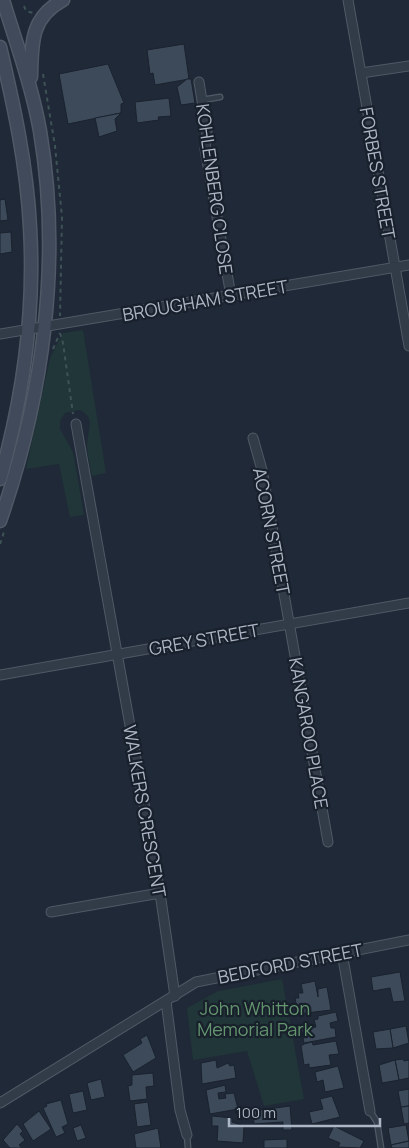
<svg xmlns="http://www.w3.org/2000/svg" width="409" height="1148" viewBox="0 0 409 1148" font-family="Manrope,sans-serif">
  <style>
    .green { fill: #213638 }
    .building { fill: #3d4a5a; stroke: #1a222e }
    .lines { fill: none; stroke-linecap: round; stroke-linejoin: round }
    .service-casing { stroke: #505966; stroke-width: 7 }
    .minor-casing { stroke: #505966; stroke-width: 11 }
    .secondary-casing { stroke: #505966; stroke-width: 15 }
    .path { stroke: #3e5356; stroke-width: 2; stroke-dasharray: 4 4; stroke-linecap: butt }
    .service { stroke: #323b48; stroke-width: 4.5 }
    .minor { stroke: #323b48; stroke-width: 9 }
    .secondary { stroke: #404a5b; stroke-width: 12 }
    .labels { text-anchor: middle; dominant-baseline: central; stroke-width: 4.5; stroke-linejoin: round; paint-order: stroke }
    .street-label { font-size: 18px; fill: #acb6c5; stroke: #18202c }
    .park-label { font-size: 18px; fill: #64956f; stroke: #18202c }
  </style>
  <rect width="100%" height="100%" fill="#1f2937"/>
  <!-- green -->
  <g class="green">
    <path d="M83,330l23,143 -14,3c-2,-9 -4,-19 -5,-28 -1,-15 11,-31 -8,-38l-14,3 -5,8v8l13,23 11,63 -14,2 -11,-53 -33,5 24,-111 13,-25z"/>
    <polygon points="282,979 304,1099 264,1106 247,1051 193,1060 187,1008 218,991"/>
  </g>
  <!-- building -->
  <g class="building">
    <polygon points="184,44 189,79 155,85 153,73 150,74 147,50"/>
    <polygon points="108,64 124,103 121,104 121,113 68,124 59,74"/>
    <polygon points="187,79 191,79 195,103 181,105 177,87"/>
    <polygon points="169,98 171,116 158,117 159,120 137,123 135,102"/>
    <polygon points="121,113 115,119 117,131 99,137 95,118"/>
    <polygon points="5,199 8,220 0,221 0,200"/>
    <polygon points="11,232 12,252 0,254 0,233"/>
    <polygon points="400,972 405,1001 393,1002 390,988 373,991 371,977"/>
    <polygon points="315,981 318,997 318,989 327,987 331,1010 298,1014 295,998 299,998 298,993 303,993 301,984"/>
    <polygon points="336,1012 338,1021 330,1023 331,1028 335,1028 336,1037 304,1043 301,1025 309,1023 309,1028 316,1027 314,1020 318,1019 318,1016"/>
    <polygon points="406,1026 409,1043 393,1048 390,1029"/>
    <polygon points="390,1029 393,1048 376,1049 373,1032"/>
    <polygon points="147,1035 156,1058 133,1072 123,1055 142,1043 140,1039"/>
    <polygon points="336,1041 339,1054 329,1055 331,1065 309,1068 309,1064 304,1065 301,1046 304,1044 312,1042 313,1045"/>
    <polygon points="403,1059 404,1061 409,1060 409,1078 399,1080 395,1060"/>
    <polygon points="216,1060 217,1068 228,1063 230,1066 234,1065 236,1078 202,1084 201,1063"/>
    <polygon points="395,1060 399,1080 382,1083 379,1065"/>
    <polygon points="338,1066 344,1088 325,1092 323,1080 317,1082 315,1072"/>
    <polygon points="153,1073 154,1086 146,1087 147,1099 130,1101 128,1086 132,1085 132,1075"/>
    <polygon points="101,1079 105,1097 91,1100 87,1083"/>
    <polygon points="225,1085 226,1092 218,1093 219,1099 226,1098 225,1094 234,1093 238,1109 210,1114 206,1090"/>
    <polygon points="409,1089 409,1106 401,1107 398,1091"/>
    <polygon points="83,1091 87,1110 73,1113 69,1094"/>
    <polygon points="332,1096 340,1117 312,1124 309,1112 323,1109 320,1099"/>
    <polygon points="61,1100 68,1124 62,1127 65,1133 56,1137 43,1108 47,1106 46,1104"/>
    <polygon points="148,1102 151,1125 137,1127 134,1104"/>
    <polygon points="290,1106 292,1130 283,1130 283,1122 254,1124 253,1111"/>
    <polygon points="409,1106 409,1123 404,1124 401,1107"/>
    <polygon points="39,1111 51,1129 33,1141 23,1124"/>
    <polygon points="212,1116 232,1118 232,1122 244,1126 243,1143 217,1141 218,1126 212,1126"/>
    <polygon points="17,1124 23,1131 20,1134 25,1140 19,1145 22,1148 10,1148 3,1140"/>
    <polygon points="81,1125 86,1138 77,1141 73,1128"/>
    <polygon points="406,1125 409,1141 391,1145 388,1128"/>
    <polygon points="334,1126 364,1141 360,1148 338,1147 340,1143 328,1138"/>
    <polygon points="158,1128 161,1148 136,1148 134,1134"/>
    <polygon points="287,1139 287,1148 264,1148 264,1140"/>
    <polygon points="409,1141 409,1148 392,1148 391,1145"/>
  </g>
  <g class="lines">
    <!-- service casing -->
    <g class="service-casing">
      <g id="service">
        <polyline points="202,100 220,97"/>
        <polyline points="370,1111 377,1122 381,1148"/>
        <polyline points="187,1135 188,1148"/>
      </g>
    </g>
    <!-- minor casing -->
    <g class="minor-casing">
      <g id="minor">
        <polyline points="348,0 409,346"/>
        <polyline points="361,73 409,66"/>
        <polyline points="199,82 207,131 205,149 231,296"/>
        <polyline points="0,334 409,265"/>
        <polyline points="76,424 160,893 175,996"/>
        <polyline points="253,438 262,470 328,842"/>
        <polyline points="0,675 409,603"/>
        <polyline points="51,912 160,893"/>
        <polyline points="342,953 370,1111"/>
        <polyline points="166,1001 180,1110 187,1135"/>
        <polyline points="0,1103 196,982 409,940"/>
      </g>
    </g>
    <!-- secondary casing -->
    <g class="secondary-casing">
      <g id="secondary">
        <path d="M0,47c14,59 27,119 30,180 5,85 -7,171 -30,252"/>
        <path d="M31,77c1,-34 -1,-59 32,-77"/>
        <path d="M0,521c43,-124 62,-260 40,-390 -8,-45 -24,-88 -37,-131"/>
      </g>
    </g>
    <!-- path -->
    <g class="path">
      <polyline points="24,6 26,11 33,13"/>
      <polyline points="43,74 55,146 62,217 60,316"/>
      <polyline points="60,333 63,343 73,414"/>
      <polyline points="53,349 60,333"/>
      <polyline points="0,544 4,532"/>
    </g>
    <!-- service -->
    <use href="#service" class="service"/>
    <!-- minor -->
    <use href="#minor" class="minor"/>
    <!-- secondary -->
    <use href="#secondary" class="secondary"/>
  </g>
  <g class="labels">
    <!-- street labels -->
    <g class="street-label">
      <text transform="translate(378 173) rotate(80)">FORBES STREET</text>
      <text transform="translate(215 189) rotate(82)">KOHLENBERG CLOSE</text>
      <text transform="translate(205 300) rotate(-10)">BROUGHAM STREET</text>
      <text transform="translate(272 531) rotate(79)">ACORN STREET</text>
      <text transform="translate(204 639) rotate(-10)">GREY STREET</text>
      <text transform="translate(309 733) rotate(80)">KANGAROO PLACE</text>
      <text transform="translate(145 811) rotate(80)">WALKERS CRESCENT</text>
      <text transform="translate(290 963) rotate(-11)">BEDFORD STREET</text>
    </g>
    <!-- park labels -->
    <g class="park-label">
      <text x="255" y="1008">John Whitton<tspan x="255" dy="21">Memorial Park</tspan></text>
    </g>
  </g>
  <!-- scale -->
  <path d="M229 1118v8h151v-8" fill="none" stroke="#acb6c5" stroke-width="2.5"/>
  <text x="236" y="1118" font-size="15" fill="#acb6c5" stroke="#18202c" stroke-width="4" paint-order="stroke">100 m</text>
</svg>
